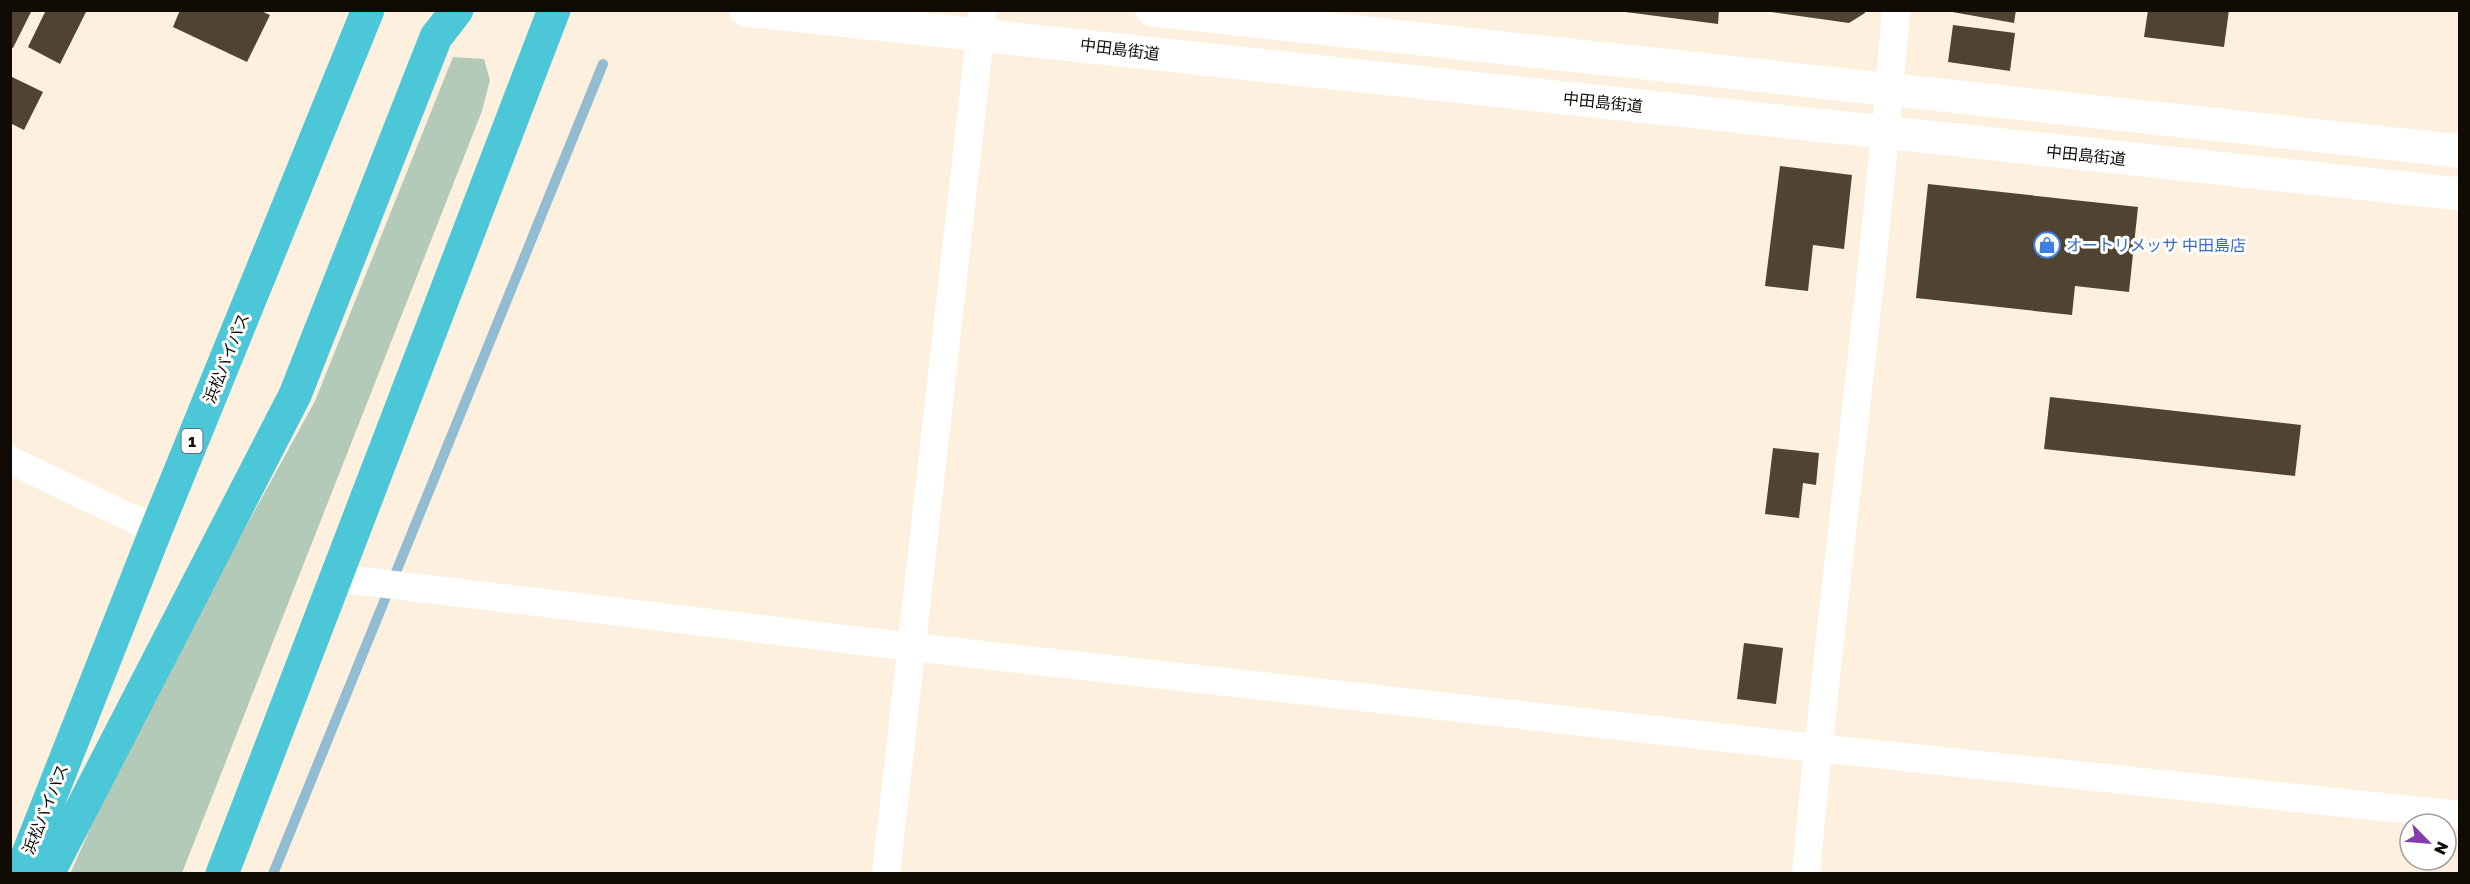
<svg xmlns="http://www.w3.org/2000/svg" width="2470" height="884" viewBox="0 0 2470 884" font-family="'Golos Text','Noto Sans JP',sans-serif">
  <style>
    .green { fill: #b3cab8 }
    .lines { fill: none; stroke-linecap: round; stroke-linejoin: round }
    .stream { stroke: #92bcd1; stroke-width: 10 }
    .building { fill: #514331 }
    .minor { stroke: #fff; stroke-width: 28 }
    .tertiary { stroke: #fff; stroke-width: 33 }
    .trunk { stroke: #4cc7d7; stroke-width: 33 }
    .labels { text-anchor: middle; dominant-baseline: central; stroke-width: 6; stroke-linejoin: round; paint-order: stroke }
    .shield { fill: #fff; stroke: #585450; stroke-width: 1.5 }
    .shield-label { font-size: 15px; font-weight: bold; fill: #110b05 }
    .street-label { font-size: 16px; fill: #110b05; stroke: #fff }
    .shop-label { font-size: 16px; fill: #366cbe; stroke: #fff; text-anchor: start }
  </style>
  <rect width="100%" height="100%" fill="#fef0de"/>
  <!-- green -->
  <polygon class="green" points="453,57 484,59 490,80 482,111 182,873 70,874 132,734 315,401"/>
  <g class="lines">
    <!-- stream -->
    <polyline class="stream" points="273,874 603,64"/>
  </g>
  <!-- building -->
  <g class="building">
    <polygon points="10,10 32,10 13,48 10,47"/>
    <polygon points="46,10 87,10 60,64 28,47"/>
    <polygon points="180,10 259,10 270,15 247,62 173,27"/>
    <polygon points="1610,10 1719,10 1718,24"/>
    <polygon points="1757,10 1865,10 1865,13 1849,23"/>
    <polygon points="1941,10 2016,10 2014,23"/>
    <polygon points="2148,10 2229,10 2224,47 2144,37"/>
    <polygon points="1953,25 2015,33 2010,71 1948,62"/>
    <polygon points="10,76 43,92 24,130 10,123"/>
    <polygon points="1780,166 1852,175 1844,249 1813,245 1808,291 1765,286"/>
    <polygon points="1928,184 2138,207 2129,292 2075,286 2072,315 1916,298"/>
    <polygon points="2050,397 2301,425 2295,476 2044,449"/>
    <polygon points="1773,448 1819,453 1816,485 1803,483 1799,518 1765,514"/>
    <polygon points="1744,643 1783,648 1776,704 1737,699"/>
  </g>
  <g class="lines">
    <!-- minor -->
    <g class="minor">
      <polyline points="10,460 156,530"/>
      <polyline points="336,578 912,647 1817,748 2460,815"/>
      <polyline points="886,874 983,10"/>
      <path d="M1806,874c26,-288 67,-575 90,-864"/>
    </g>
    <!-- tertiary -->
    <g class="tertiary">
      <path d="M746,10c572,57 1142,127 1714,184"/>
      <polyline points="1152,10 2460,151"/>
    </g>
    <!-- trunk -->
    <g class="trunk">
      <polyline points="20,874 156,530 368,10"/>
      <polyline points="48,874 295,395 436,37 457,10"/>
      <polyline points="222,874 554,10"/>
    </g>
  </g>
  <!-- icons -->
  <defs>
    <g id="shop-ring" transform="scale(1.35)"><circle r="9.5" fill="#fff" stroke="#3f7fe0" stroke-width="1.5"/><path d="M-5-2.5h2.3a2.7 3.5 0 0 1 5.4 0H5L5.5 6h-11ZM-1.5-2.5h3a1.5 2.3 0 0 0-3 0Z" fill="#3f7fe0"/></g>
  </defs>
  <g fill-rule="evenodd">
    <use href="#shop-ring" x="2047" y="245"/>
  </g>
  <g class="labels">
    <!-- shield labels -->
    <rect class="shield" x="181.5" y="429" width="21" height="24" rx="4.5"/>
    <g class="shield-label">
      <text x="192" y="441">1</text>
    </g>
    <!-- street labels -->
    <g class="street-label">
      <text transform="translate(1120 49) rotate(7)">中田島街道</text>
      <text transform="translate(1603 102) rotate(6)">中田島街道</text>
      <text transform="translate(2086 155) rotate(6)">中田島街道</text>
      <text transform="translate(226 358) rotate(-68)">浜松バイパス</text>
      <text transform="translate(45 809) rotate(-68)">浜松バイパス</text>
    </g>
    <!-- shop labels -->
    <g class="shop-label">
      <text x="2066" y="245">オートリメッサ 中田島店</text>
    </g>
  </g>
  <!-- border -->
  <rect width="2470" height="884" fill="none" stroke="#110b05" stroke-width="24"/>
  <!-- north arrow -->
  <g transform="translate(2428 842) rotate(115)"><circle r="28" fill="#ffffff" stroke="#a09d9b" stroke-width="1.5"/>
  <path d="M0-4.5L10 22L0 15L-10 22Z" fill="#873bac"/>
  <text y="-9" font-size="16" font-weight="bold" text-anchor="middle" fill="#110b05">N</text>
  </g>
</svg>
